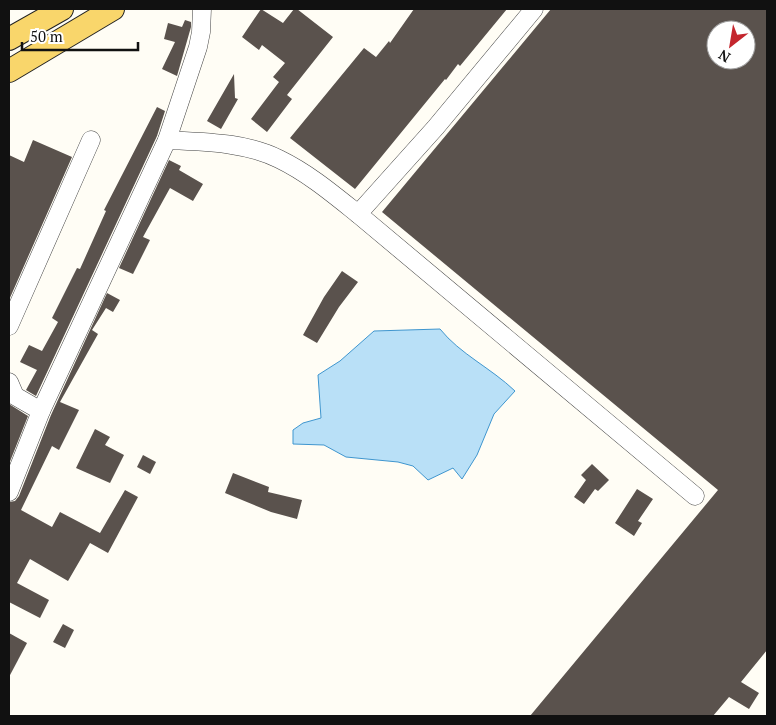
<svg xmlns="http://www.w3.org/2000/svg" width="776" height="725" viewBox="0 0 776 725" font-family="'PT Serif',serif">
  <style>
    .water { fill: #b9e0f7; stroke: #3f96cf }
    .building { fill: #5a524d; fill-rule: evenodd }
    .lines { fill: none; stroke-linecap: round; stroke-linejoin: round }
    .minor-casing { stroke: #444; stroke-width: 19 }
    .major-casing { stroke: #222; stroke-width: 24 }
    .minor { stroke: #fff; stroke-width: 18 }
    .major { stroke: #f9d66b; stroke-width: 22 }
  </style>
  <rect width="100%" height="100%" fill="#fffdf5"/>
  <!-- water -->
  <path class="water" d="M440,329c20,25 51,39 75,62l-21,23 -17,41 -15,24 -9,-11 -25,12 -15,-14 -15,-4 -52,-5 -22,-12 -31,-1v-14l10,-7 18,-5 -3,-43 22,-14 34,-30z"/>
  <!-- building -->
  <g class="building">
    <polygon points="261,9 283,23 294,9 297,9 333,37 287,95 292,99 267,132 251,119 279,82 273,77 285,63 262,45 259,50 242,37"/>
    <polygon points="414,9 507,9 460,66 458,64 446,80 445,79 355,189 290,138 364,48 376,57 389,41 390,43"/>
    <path d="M551,9h216v641l-26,32 18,11 -10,16 -20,-12 -16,19h-183l188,-226 -336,-278zM716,30h30v30h-30z"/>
    <polygon points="185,20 191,22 191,27 177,76 162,69 175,42 164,39 168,23 182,27"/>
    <polygon points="234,74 235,98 238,99 221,129 207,121"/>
    <polygon points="157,107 165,111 157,136 36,396 26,390 37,370 20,362 29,345 42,351 58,322 52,318 77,268 80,269 106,211 104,210"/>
    <polygon points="33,140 72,157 9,300 9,155 24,162"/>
    <polygon points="169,160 181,166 179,170 203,184 193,201 170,188 143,237 150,240 133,274 119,268"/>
    <polygon points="342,271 358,282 339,307 317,343 303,335 324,297"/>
    <polygon points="107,293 120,300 113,312 106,308 92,330 98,334 60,402 79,410 59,450 52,446 21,510 52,527 60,512 100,533 125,490 138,497 108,553 90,543 68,581 30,559 17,583 49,600 40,618 9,602 9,502 15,501 19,496 51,415"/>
    <polygon points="9,404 28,416 9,464"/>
    <polygon points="95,429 110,437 105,445 124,455 110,483 76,468"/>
    <polygon points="143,455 156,462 150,474 137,467"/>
    <polygon points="592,464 609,480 598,491 595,489 584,504 574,497 586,480 581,475"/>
    <polygon points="233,473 269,487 268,492 302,500 297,519 271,512 225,493"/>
    <polygon points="637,489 653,499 638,521 642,523 634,536 615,523"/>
    <polygon points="63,624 74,630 65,648 53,642"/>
    <polygon points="9,633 27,643 9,677"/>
  </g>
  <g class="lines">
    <!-- minor casing -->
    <g class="minor-casing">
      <g id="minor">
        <polyline points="534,9 436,127 358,214 695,496"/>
        <path d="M167,140c37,2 78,2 112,19 29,14 54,35 79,55"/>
        <polyline points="9,326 91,140"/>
        <polyline points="9,382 15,396 41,411 9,492"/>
        <polyline points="41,411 167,140 198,47 201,32 202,9"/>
      </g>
    </g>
    <!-- major casing -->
    <g class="major-casing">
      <g id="major">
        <polyline points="9,39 62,9"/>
        <polyline points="9,71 113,9"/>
      </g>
    </g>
    <!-- minor -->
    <use href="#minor" class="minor"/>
    <!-- major -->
    <use href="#major" class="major"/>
  </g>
  <!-- border -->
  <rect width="776" height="725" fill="none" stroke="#111111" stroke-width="20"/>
  <!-- north arrow -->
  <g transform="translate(731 45) rotate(211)"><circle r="24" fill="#ffffff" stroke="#a0a0a0"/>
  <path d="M0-4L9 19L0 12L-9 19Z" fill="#c4262e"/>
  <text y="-8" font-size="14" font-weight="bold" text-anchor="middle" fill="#111111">N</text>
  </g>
  <!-- scale -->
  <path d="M22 42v8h116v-8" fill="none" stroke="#111111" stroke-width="2.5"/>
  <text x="30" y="42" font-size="15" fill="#111111" stroke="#ffffff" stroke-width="4" paint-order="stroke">50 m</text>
</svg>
